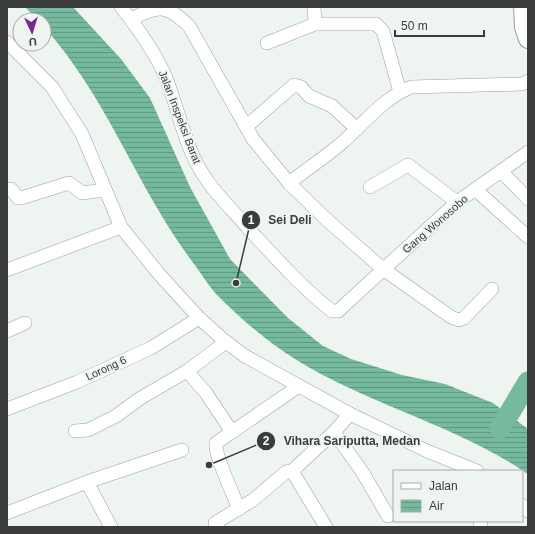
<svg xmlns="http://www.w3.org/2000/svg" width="535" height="534" viewBox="0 0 535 534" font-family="Helvetica,sans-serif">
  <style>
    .water { fill: url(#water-rules) }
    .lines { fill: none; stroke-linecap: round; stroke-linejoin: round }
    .river { stroke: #75b99e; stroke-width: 21 }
    .street-casing { stroke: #9ba19e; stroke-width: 14 }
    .secondary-casing { stroke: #9ba19e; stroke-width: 20 }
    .street { stroke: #fff; stroke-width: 13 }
    .secondary { stroke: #fff; stroke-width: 18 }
    .labels { text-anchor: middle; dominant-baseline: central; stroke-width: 4; stroke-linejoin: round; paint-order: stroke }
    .street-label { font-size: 11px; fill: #3b3d3c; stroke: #eef5f1 }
    .leader { fill: none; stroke: #3b3d3c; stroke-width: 1.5 }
    .callout-dot { fill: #3b3d3c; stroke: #eef5f1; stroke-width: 1.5 }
    .mark-label { font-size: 12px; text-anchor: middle; font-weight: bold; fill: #fff }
    .callout-label { font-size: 12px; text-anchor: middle; font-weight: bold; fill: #3b3d3c; stroke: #eef5f1; stroke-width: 4; stroke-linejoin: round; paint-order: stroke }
  </style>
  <defs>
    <pattern id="water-rules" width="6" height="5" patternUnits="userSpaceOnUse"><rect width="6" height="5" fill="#75b99e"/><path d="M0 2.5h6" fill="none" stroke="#619882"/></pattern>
  </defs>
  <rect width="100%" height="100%" fill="#eef5f1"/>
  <!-- water -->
  <path class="water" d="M25,7h48l48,52 29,39 40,89 40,72 58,59 35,28 28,13 51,16 43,9 48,19 35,26v45c-72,-49 -159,-69 -233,-115 -29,-18 -55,-41 -79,-65 -8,-9 -15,-21 -22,-30 -58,-77 -86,-166 -150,-237v-7h-6z"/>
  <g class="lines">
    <!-- river -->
    <polyline class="river" points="500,429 528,382"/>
    <!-- street casing -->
    <g class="street-casing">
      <g id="street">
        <path d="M121,7c16,20 32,43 43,66 13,30 18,63 33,91 13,25 33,43 51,64 27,29 53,59 84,83h6l119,-109 71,-50"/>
        <polyline points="314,7 315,24"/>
        <path d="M131,19c28,-14 35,-15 58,7l64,113 36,44 38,37 56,49 68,48 8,3 5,-2 28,-29"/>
        <polyline points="7,42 52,87 82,134 121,227 159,274 199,318 226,342 245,356 350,414 427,451 477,471"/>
        <polyline points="267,43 315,24 376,24 383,31 400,92"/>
        <polyline points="247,126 294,85 301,87 309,96 332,106 357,129"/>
        <polyline points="501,171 528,199"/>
        <path d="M289,183c18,-14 38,-27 55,-42 21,-19 40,-43 67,-54l111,-3 6,-3"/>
        <polyline points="370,187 408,165 457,202"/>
        <polyline points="7,189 11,189 18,198 21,198 69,183 82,193 105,190"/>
        <polyline points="476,190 528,237"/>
        <polyline points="7,270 121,227"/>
        <polyline points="7,331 25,323"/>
        <polyline points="187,371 206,393 232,432"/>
        <polyline points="7,409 77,382 151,348 199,318"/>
        <polyline points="350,414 334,432 363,473 388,516"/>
        <polyline points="75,431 88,430 116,416 139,399 187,371 226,342"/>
        <polyline points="292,471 326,527"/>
        <polyline points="87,482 111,527"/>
        <polyline points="522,505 528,511"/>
        <path d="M239,509c-5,-13 -25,-55 -23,-66l83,-57"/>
        <polyline points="7,513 87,482 182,450"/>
        <polyline points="480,521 481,527"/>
        <polyline points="218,527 215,523 253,500 286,472 292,471 334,432"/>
      </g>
    </g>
    <!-- secondary casing -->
    <g class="secondary-casing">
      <polyline id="secondary" points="523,7 524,27 528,39"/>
    </g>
    <!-- street -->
    <use href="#street" class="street"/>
    <!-- secondary -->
    <use href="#secondary" class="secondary"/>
  </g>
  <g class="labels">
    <!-- street labels -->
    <g class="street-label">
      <text transform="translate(180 117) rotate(69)">Jalan Inspeksi Barat</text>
      <text transform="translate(435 224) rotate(-41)">Gang Wonosobo</text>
      <text transform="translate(106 368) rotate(-25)">Lorong 6</text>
    </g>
  </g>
  <!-- callouts -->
  <path class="leader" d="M236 283L251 220M209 465L266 441"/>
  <g class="callout-dot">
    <circle cx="236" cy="283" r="4"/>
    <circle cx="209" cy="465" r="4"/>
    <circle cx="251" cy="220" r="10"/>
    <circle cx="266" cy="441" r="10"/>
  </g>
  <g class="mark-label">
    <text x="251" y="224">1</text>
    <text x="266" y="445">2</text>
  </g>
  <g class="callout-label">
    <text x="290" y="224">Sei Deli</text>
    <text x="352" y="445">Vihara Sariputta, Medan</text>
  </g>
  <!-- border -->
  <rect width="535" height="534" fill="none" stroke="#3b3d3c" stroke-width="16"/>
  <!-- legend -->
  <rect x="393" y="470" width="130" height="52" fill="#eef5f1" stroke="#a6aba9"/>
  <rect x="401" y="483" width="20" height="6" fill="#ffffff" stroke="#a6aba9"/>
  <text x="429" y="490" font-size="12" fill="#3b3d3c">Jalan</text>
  <rect x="401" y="500" width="20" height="12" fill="url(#water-rules)" stroke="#a6aba9"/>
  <text x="429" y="510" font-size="12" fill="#3b3d3c">Air</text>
  <!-- north arrow -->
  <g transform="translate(32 32) rotate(176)"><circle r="19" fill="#eef5f1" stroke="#a6aba9"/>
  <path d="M0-3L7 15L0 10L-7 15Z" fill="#7c2696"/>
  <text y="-6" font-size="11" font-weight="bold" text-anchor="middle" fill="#3b3d3c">U</text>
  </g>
  <!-- scale -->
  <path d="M395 30v6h89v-6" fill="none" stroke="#3b3d3c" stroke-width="2"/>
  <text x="401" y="30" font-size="12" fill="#3b3d3c" stroke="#eef5f1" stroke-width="3" paint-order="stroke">50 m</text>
</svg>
